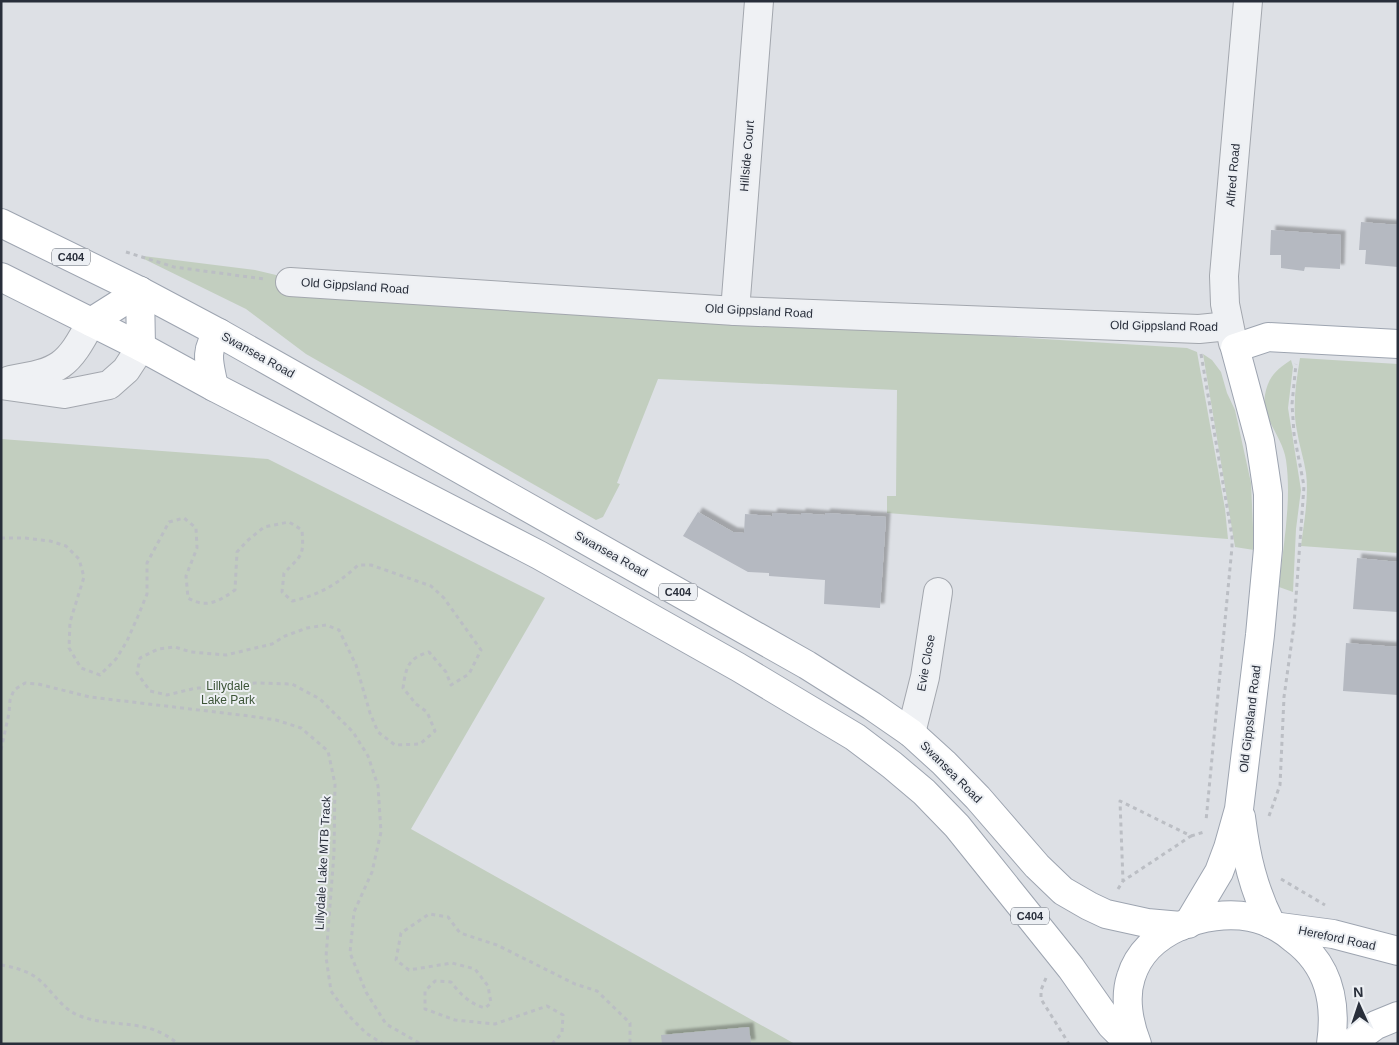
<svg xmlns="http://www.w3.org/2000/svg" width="1399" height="1045" viewBox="0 0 1399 1045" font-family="Arial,sans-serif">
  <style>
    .green { fill: #c2cebf }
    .building { fill: #b5b9c1; filter: url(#shadow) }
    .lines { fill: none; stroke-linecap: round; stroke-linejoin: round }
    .minor-casing { stroke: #a3a7ae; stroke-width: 30 }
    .major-casing { stroke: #9da4b0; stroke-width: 30 }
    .path { stroke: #bbbec4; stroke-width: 3; stroke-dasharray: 4 4; stroke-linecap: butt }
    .minor { stroke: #eff1f4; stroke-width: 28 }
    .major { stroke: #fff; stroke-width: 28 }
    .labels { text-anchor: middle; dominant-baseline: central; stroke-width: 4; stroke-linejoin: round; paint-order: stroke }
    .shield { fill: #eceff3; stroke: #636872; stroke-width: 1 }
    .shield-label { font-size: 11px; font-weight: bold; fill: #282e3a }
    .street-label { font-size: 12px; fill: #282e3a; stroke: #eceff3 }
    .park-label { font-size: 12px; fill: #3c5437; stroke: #eceff3 }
  </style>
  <defs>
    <filter id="shadow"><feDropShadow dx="4.5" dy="-4.5" stdDeviation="1" flood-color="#0004"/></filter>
  </defs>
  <rect width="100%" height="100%" fill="#dde0e5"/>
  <!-- green -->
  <g class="green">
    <polygon points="143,256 255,270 314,284 563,311 625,319 742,324 824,325 1187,348 1197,352 1225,509 1228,539 887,513 887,496 896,496 897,390 658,379 617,483 620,484 603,517 596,520 306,354 246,309 142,258"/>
    <polygon points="1203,354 1212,360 1221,372 1227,393 1235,410 1251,483 1254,550 1235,547"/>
    <path d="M1300,358l98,6v189l-97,-7c3,-24 8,-49 5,-73 -2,-14 -7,-28 -9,-42 -5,-24 -1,-48 3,-73z"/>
    <path d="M1291,360l2,7 -5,41 13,82 -5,39 -3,63 -14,-5c4,-42 13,-85 7,-127 -3,-23 -25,-42 -21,-65 3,-18 12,-26 26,-35z"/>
    <polygon points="1,439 268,459 545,598 411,829 795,1044 1,1044"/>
  </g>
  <!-- building -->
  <g class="building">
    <polygon points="1361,222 1398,225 1398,267 1365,264 1366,250 1359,250"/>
    <polygon points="1271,230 1341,235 1340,269 1305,267 1304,271 1281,268 1281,255 1270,255"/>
    <polygon points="698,512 733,532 744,533 745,514 772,516 773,513 801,515 801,513 825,515 826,513 886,517 880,608 824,604 825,580 769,576 769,573 748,572 683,536"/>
    <polygon points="1357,558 1398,562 1398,612 1353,609"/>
    <polygon points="1346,643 1398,647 1398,695 1343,691"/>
    <polygon points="749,1027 751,1044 662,1044 661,1035"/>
  </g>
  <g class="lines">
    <!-- minor casing -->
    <g class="minor-casing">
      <g id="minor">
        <polyline points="290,282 735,311 1199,329 1229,326"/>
        <polyline points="735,311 759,1"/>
        <polyline points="1233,343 1225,304 1224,276 1248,1"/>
        <path d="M10,380c50,-8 58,-14 81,-58"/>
        <polyline points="1,385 64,394 109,385 126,370 141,347"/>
        <polyline points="911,733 925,677 938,592"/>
      </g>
    </g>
    <!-- major casing -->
    <g class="major-casing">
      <g id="major">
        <polyline points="1,223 140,291 219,333 807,665 872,706 911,733 944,763 978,798 1037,866 1063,891 1089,906 1106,914 1147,923 1181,926"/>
        <polyline points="1,277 141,347 214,387 539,555 738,667 855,737 892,765 924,792 957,826 1071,968 1111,1025 1130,1044"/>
        <polyline points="140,291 141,347"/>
        <polyline points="91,322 140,291"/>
        <path d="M214,387c-4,-21 -11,-37 5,-54"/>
        <path d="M1241,817c5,40 12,71 30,107"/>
        <polyline points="1188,924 1219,872 1228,848 1239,809 1260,635 1268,549 1268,494 1264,467 1260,441 1235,348 1268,337 1398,344"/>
        <polyline points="1280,927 1333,934 1398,951"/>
        <path d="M1137,1044c-8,-20 -13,-46 -6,-67 14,-47 75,-68 119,-60 17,3 31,11 44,22 35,26 43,63 37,105"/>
        <polyline points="1350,1044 1376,1025 1398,1016"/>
      </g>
    </g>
    <!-- path -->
    <g class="path">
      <polyline points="126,252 174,267 264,279"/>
      <polyline points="1201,354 1232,536 1232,547 1206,821"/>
      <path d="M1,538h23l26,3 16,5 13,13 5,18 -14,45 -1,26 12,20 19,7 16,-16 11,-18 11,-25 9,-22v-31l22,-41 15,-4 12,10 1,20 -11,28 2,22c19,11 31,3 47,-8l2,-38 10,-11 17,-14 25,-5 13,8c2,26 0,25 -18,43l-2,19 10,9c27,-6 46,-17 66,-36h13l60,21 13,12 37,52 -12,24 -18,11 -5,-13 -17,-20c-21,6 -23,15 -26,36l13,16 11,8 8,19 -15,13 -25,1 -17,-13 -8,-19 -14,-48 -17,-35 -13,-5 -19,3 -22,8 -13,8 -46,11 -35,-3 -16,-5 -17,2 -18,9 -3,15 13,18 17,4 25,-6 33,-5 33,-1 34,1 28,15 33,33 15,24 10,30 3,46 -9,40 -18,40 -4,41 16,39 20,32 35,20"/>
      <polyline points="1,750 9,713 10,700 14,690 25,683 38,684 90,697 249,716 276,720 301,728 328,751 335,784 334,853 326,957 331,991 349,1016 366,1033 383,1044"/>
      <polyline points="1269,816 1280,785 1284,697 1294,625 1304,486 1294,434 1292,404 1296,364"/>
      <polyline points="1191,836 1204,832"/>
      <polyline points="1281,879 1325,905"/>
      <polyline points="1118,889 1123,881 1120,801 1191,836 1123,881"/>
      <path d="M1,965c12,2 23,5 33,11 17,11 26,33 46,40 34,13 67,1 98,28"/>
      <polyline points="1046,978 1041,990 1041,999 1069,1044"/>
      <path d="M552,1044l10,-11 1,-18 -16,-9 -52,18 -40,-4 -30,-11v-18l10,-10 16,1c9,12 19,22 34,26l6,-5 -3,-17 -13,-17 -23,-6 -43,7 -13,-10 5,-27 28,-19 19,3 12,16 37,12 78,39 22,7 33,32v21"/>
    </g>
    <!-- minor -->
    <use href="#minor" class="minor"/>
    <!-- major -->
    <use href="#major" class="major"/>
  </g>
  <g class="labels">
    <!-- shield labels -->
    <g class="shield">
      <rect x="52" y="248.5" width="38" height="17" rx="4"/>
      <rect x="659" y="583.5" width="38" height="17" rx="4"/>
      <rect x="1011" y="907.5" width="38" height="17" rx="4"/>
    </g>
    <g class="shield-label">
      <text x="71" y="257">C404</text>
      <text x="678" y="592">C404</text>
      <text x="1030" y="916">C404</text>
    </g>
    <!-- street labels -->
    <g class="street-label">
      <text transform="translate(747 156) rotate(-85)">Hillside Court</text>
      <text transform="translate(1233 175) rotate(-85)">Alfred Road</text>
      <text transform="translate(355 286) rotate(4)">Old Gippsland Road</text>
      <text transform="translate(759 311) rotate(3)">Old Gippsland Road</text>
      <text transform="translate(1164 326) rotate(1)">Old Gippsland Road</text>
      <text transform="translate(258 355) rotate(29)">Swansea Road</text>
      <text transform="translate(611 554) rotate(29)">Swansea Road</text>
      <text transform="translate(926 663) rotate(-80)">Evie Close</text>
      <text transform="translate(1250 719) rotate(-83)">Old Gippsland Road</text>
      <text transform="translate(951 772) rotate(45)">Swansea Road</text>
      <text transform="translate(323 863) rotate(-87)">Lillydale Lake MTB Track</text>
      <text transform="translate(1337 938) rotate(12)">Hereford Road</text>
    </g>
    <!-- park labels -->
    <g class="park-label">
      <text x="228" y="686">Lillydale<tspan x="228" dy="14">Lake Park</tspan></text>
    </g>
  </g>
  <!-- border -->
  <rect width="1399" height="1045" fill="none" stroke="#282e3a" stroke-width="5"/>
  <!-- north arrow -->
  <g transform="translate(1359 1005) rotate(357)" stroke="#eceff3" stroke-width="4" paint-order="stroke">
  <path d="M0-4L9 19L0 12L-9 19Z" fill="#282e3a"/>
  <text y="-8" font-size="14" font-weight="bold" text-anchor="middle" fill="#282e3a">N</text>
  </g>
</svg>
